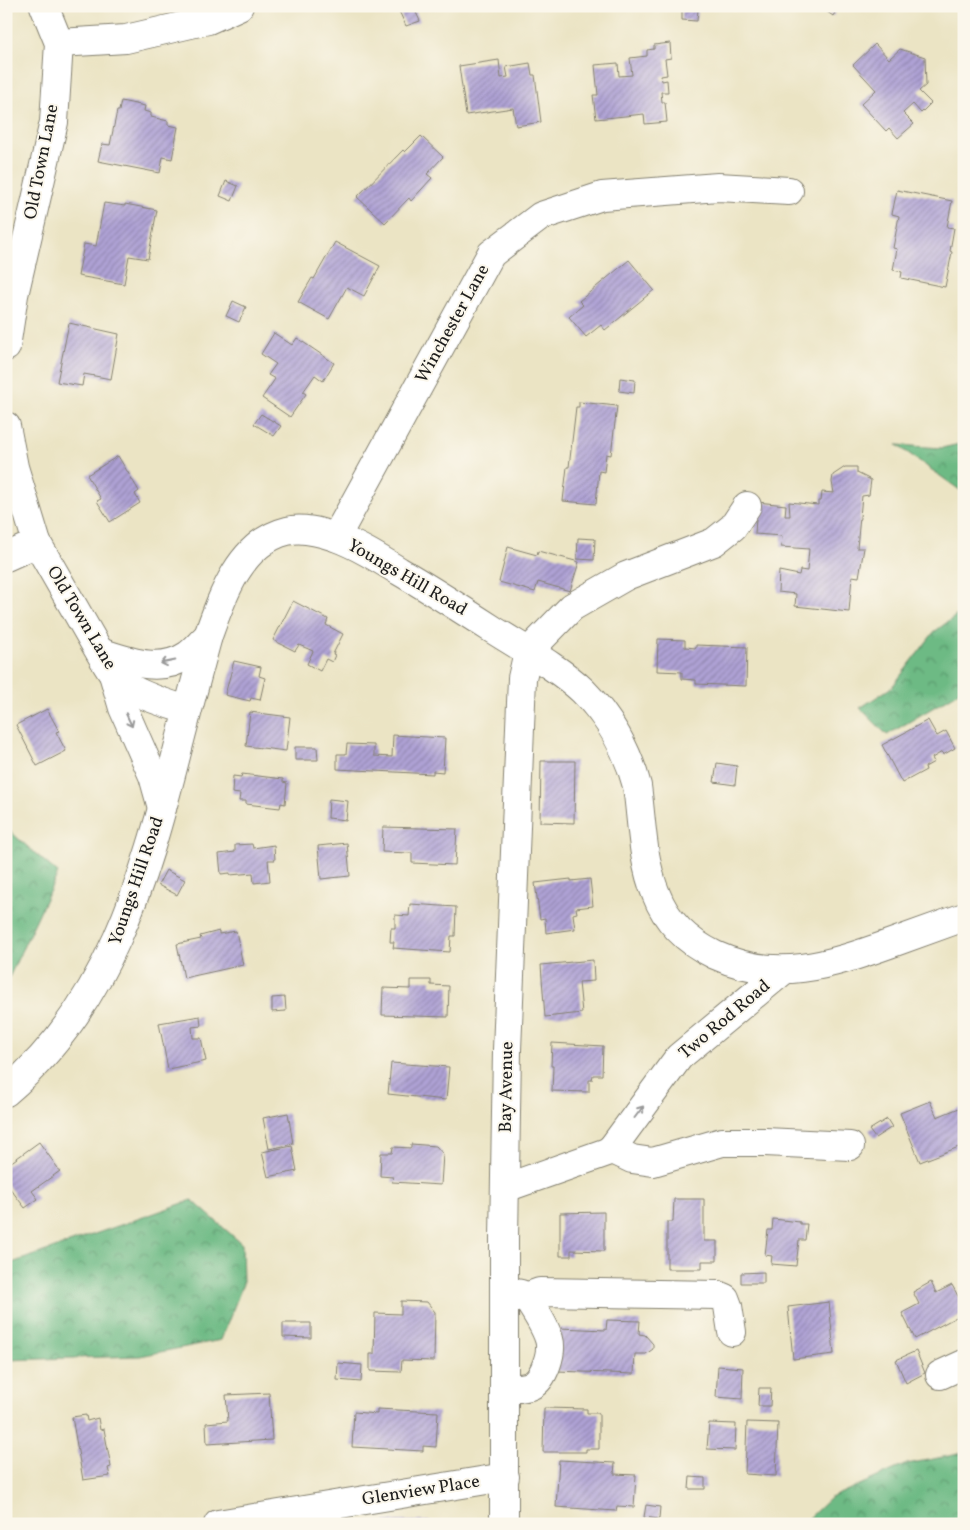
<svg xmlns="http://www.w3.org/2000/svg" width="970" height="1530" viewBox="0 0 970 1530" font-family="Vollkorn,serif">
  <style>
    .forest { fill: url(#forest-crowns); stroke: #446b50 }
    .building { fill: url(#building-hatch) }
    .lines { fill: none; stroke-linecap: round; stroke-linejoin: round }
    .minor-casing { stroke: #848070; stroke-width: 30 }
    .minor { stroke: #fff; stroke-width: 28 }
    .oneway { stroke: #999 }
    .labels { text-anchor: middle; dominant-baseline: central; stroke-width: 4; stroke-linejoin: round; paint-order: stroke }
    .street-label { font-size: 18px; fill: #1c1c1c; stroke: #fbf7ec }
  </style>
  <defs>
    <pattern id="forest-crowns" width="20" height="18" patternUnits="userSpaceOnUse" patternTransform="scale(1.25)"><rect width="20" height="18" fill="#6dba84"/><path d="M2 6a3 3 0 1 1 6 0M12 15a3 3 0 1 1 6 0" fill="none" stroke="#59966b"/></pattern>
    <pattern id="building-hatch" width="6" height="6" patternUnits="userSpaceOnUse" patternTransform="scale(1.25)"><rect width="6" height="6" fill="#afa2d5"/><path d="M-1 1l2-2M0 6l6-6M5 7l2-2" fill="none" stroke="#8e83ac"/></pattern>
  </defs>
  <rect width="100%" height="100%" fill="#fbf7ec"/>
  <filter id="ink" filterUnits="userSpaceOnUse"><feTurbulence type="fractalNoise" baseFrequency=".02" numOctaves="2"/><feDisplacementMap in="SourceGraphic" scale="10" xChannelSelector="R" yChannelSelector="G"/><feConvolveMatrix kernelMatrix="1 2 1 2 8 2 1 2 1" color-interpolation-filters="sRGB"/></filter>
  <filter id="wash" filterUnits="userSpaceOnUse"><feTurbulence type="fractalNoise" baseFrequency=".0096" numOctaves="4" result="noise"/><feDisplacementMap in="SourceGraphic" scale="20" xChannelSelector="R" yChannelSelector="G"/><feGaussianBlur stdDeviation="1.12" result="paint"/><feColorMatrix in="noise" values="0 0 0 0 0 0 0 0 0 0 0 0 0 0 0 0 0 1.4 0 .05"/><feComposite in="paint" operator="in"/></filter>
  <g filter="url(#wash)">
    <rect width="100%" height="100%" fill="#ebe4c4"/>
    <!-- forest -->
    <g class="forest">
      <polygon points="964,443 964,493 897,445 942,448"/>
      <polygon points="964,610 964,683 956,694 887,735 860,708 892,687 934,632"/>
      <polygon points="6,828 58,873 6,984"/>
      <polygon points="192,1200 242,1244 243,1284 221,1340 140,1356 6,1360 6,1265"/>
      <polygon points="964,1453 964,1524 803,1524 830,1498 907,1464"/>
    </g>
    <g id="blocks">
      <!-- building -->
      <g class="building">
        <polygon points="410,6 413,6 420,21 406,26 399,11"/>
        <polygon points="819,6 839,6 833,16"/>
        <polygon points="682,8 698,9 697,21 682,20"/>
        <polygon points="670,43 671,58 665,59 667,75 661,76 662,81 667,80 668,92 661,92 662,102 665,102 667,122 645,124 644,114 596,119 593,95 598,95 595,65 618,63 619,76 632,75 630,58 647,56 647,50 654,49 654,45"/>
        <polygon points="875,44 889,59 900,49 925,57 926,85 919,91 931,103 921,113 913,104 903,113 914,124 898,138 889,128 886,131 861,104 876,90 853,65"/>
        <polygon points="499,60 501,78 508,77 506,67 530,63 532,75 535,75 541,122 516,126 513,108 466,115 459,66"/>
        <polygon points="121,101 145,106 144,111 151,113 151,117 168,121 168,125 178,127 172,159 163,157 160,173 98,161 102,144 110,145 117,111 119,111"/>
        <polygon points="421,136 443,157 427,174 432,178 411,201 409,198 385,223 357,197 403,150 405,152"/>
        <polygon points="226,181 238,186 232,201 220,196"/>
        <polygon points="897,190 952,201 947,227 954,228 950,251 952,252 945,287 901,278 902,272 893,270 897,249 893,248 899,216 892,214"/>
        <polygon points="104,203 125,206 125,204 157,210 148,259 129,256 124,284 78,276 84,244 96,246"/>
        <polygon points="335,242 380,266 364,296 347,287 329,319 298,302 312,278 314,279"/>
        <polygon points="629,260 654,290 605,330 601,325 586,337 569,317 583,305 579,301"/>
        <polygon points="233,301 246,307 239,322 226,316"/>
        <polygon points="69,323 119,334 111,379 84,374 82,386 57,382"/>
        <polygon points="274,333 292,345 297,338 334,363 323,381 315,375 303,392 306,394 290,417 262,398 275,379 268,375 276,364 261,354"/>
        <polygon points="620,378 635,380 634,393 619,391"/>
        <polygon points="579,402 617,406 611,455 606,454 604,472 599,471 596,504 563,501 567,467 569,467 576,407 579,407"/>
        <polygon points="261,414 281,426 274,436 254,424"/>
        <polygon points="118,456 139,491 135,494 140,503 110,522 97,501 101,499 87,475"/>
        <polygon points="845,467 857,467 857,473 871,480 869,495 862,496 857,548 864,548 859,577 852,576 849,612 795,606 796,594 778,592 779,571 799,575 800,570 807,571 809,549 781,547 782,536 755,534 757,502 786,505 785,516 790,516 789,502 818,505 818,501 821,501 822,492 834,493 832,482 833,475"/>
        <polygon points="578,538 595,539 594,560 577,559"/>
        <polygon points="508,547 537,555 538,551 579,562 570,591 538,582 535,592 499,582"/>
        <polygon points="293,601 328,619 326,625 343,634 333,654 335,655 332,662 326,659 320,671 307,664 313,651 299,645 295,651 273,640"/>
        <polygon points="658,639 685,640 685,647 696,648 696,645 747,647 746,686 696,684 696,680 682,679 682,672 657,671"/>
        <polygon points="234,661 261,667 259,676 265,678 260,700 251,698 250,701 225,695"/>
        <polygon points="47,709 59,731 56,732 66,751 37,766 16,725"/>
        <polygon points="250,712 290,717 286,751 246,746"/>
        <polygon points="928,720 937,736 946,731 955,748 943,755 942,752 932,758 934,762 925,767 926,770 902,783 882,745"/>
        <polygon points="393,735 445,738 443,772 433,771 433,774 337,769 337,754 346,754 347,744 374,745 374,756 392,757"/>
        <polygon points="295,747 317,747 318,760 295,760"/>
        <polygon points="541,761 575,761 574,823 540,822"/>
        <polygon points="717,763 737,766 735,785 714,782"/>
        <polygon points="242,774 283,779 283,782 287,783 285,804 281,803 280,808 246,804 246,801 239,801 240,794 232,793 233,776 241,777"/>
        <polygon points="329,799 348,801 346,820 328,818"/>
        <polygon points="383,827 457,829 455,865 412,863 412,853 382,852"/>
        <polygon points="347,843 350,876 321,879 318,846"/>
        <polygon points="252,844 253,848 274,845 275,860 268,860 270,881 254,883 253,873 230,875 230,873 221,874 219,854 235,852 235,845"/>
        <polygon points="166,870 185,880 177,895 158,885"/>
        <polygon points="571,879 571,881 590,879 593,906 576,908 577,913 573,914 575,929 546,933 545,918 540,919 535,883"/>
        <polygon points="410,904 456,907 455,936 451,936 450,952 393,948 394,942 390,942 391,928 395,928 395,915 409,916"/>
        <polygon points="219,931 219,934 236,931 243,965 184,978 177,944 201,939 200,936"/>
        <polygon points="593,960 594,981 579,982 582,1013 545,1017 541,965"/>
        <polygon points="411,980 431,980 431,985 449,986 448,1017 382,1015 383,988 411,989"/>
        <polygon points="285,997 286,1011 272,1012 272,998"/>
        <polygon points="200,1016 201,1026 192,1027 193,1038 201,1038 206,1061 168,1069 159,1023"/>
        <polygon points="552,1043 603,1046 602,1075 593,1075 592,1080 589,1080 589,1092 552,1091 553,1066 551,1066"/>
        <polygon points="391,1063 449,1067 446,1100 388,1094"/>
        <polygon points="930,1101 937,1117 964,1106 964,1145 920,1162 900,1113"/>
        <polygon points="288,1113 293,1144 269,1149 263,1118"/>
        <polygon points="887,1119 892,1127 875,1138 869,1130"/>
        <polygon points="39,1142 60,1171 32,1191 38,1199 25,1208 6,1183 6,1166"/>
        <polygon points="411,1144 436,1146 443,1154 441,1185 392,1182 393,1177 380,1176 381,1153 392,1153 393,1147 411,1148"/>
        <polygon points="292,1146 297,1171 268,1177 262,1152"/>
        <polygon points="674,1199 704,1199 704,1241 717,1241 717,1261 702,1261 702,1269 667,1269 667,1222 673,1222"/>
        <polygon points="604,1212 604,1251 571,1250 571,1256 560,1256 560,1213"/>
        <polygon points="773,1219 800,1222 800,1224 807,1224 805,1240 799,1240 796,1266 771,1264 772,1256 765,1255 768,1230 772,1230"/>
        <polygon points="764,1272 764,1283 741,1283 741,1273"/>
        <polygon points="931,1282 936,1293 952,1285 964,1307 964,1313 915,1339 902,1313 919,1304 913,1292"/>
        <polygon points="401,1301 427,1302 435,1312 434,1361 402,1360 401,1372 370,1371 370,1354 374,1354 375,1313 401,1314"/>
        <polygon points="829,1302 834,1354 793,1359 788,1307"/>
        <polygon points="607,1320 640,1321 639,1334 645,1335 653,1344 653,1349 646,1354 635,1354 634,1374 557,1371 559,1328 606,1330"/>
        <polygon points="283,1323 311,1323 311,1338 283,1337"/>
        <polygon points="916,1351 925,1373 906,1383 896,1360"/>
        <polygon points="338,1363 362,1365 361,1382 337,1380"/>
        <polygon points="718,1366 743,1368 742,1399 716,1397"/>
        <polygon points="759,1388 771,1388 770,1406 758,1406"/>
        <polygon points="269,1393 272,1440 207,1444 206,1423 228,1421 226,1395"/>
        <polygon points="544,1408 587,1409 587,1413 599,1413 599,1449 586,1449 586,1452 543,1452"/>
        <polygon points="377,1409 438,1412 436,1447 423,1446 423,1451 352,1447 354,1412 377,1414"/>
        <polygon points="86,1415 87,1421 98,1418 100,1430 104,1429 111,1467 108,1468 110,1476 83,1480 72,1417"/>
        <polygon points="747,1422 778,1423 776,1476 745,1474"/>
        <polygon points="709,1423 736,1424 735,1450 707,1449"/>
        <polygon points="559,1460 615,1463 614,1474 636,1475 634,1507 617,1506 616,1511 556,1507"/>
        <polygon points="690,1477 705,1478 705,1489 689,1489"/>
        <polygon points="646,1505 660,1507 659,1519 644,1517"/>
        <polygon points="385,1521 432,1521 431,1524 385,1524"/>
      </g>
    </g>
  </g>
  <g filter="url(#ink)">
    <use href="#blocks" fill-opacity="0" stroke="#848070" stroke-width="1"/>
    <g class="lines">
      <!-- minor casing -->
      <g class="minor-casing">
        <g id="minor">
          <polyline points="59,43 126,39 208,20 239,6"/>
          <polyline points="6,347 14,295 54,122 59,43 44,6"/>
          <path d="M6,426l8,41 23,76 70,122c3,5 7,11 12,15 14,14 49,24 68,30"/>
          <polyline points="336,537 491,254 541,216 602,196 718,187 789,191"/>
          <polyline points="6,557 37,543"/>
          <path d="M100,652c28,9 60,22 88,3 7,-5 13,-13 20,-19"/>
          <polyline points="113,674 123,708 153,776 162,808"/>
          <path d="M6,1092c102,-86 138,-212 170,-336 10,-40 21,-80 32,-120 14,-40 33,-94 79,-105 15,-4 33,1 48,6 22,8 43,21 64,34 31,18 62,38 93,58 28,18 67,39 91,62 26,26 45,60 54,95 5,36 5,75 19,108 11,29 32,48 59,61 61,28 115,10 174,-11 25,-9 50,-18 75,-27"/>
          <polyline points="611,1149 632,1159 653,1162 722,1142 765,1142 850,1146"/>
          <polyline points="505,1188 610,1151 679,1057 784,970"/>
          <polyline points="526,1297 540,1292 718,1295 725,1298 728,1306 732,1332"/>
          <polyline points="940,1375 964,1364"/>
          <path d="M505,1389c9,-1 19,0 27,-4 12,-6 21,-33 17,-46 -4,-13 -15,-30 -23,-42l-5,-3 -10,-2"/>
          <polyline points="218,1524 505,1477"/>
          <polyline points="504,1524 504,1239 507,1050 522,678 528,652 572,607 626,576 714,542 733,527 747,506"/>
        </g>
      </g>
      <!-- minor -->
      <use href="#minor" class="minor"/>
    </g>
    <!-- one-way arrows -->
    <defs><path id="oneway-shaft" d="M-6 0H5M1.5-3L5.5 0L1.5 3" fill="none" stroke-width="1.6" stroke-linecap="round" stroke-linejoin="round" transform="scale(1.25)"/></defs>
    <g class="oneway">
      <use href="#oneway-shaft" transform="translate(168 662) rotate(168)"/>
      <use href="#oneway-shaft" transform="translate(129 720) rotate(65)"/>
      <use href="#oneway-shaft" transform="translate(639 1112) rotate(-53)"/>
    </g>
  </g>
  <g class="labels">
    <!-- street labels -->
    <g class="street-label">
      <text transform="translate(42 162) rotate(-79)">Old Town Lane</text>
      <text transform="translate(453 324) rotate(-61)">Winchester Lane</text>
      <text transform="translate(407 578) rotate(30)">Youngs Hill Road</text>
      <text transform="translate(81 618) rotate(59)">Old Town Lane</text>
      <text transform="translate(137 881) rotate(-71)">Youngs Hill Road</text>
      <text transform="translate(725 1020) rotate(-40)">Two Rod Road</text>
      <text transform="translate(507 1087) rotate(-89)">Bay Avenue</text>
      <text transform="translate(421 1491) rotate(-9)">Glenview Place</text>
    </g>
  </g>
  <!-- margin -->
  <rect width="970" height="1530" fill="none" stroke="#fbf7ec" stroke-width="25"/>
</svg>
